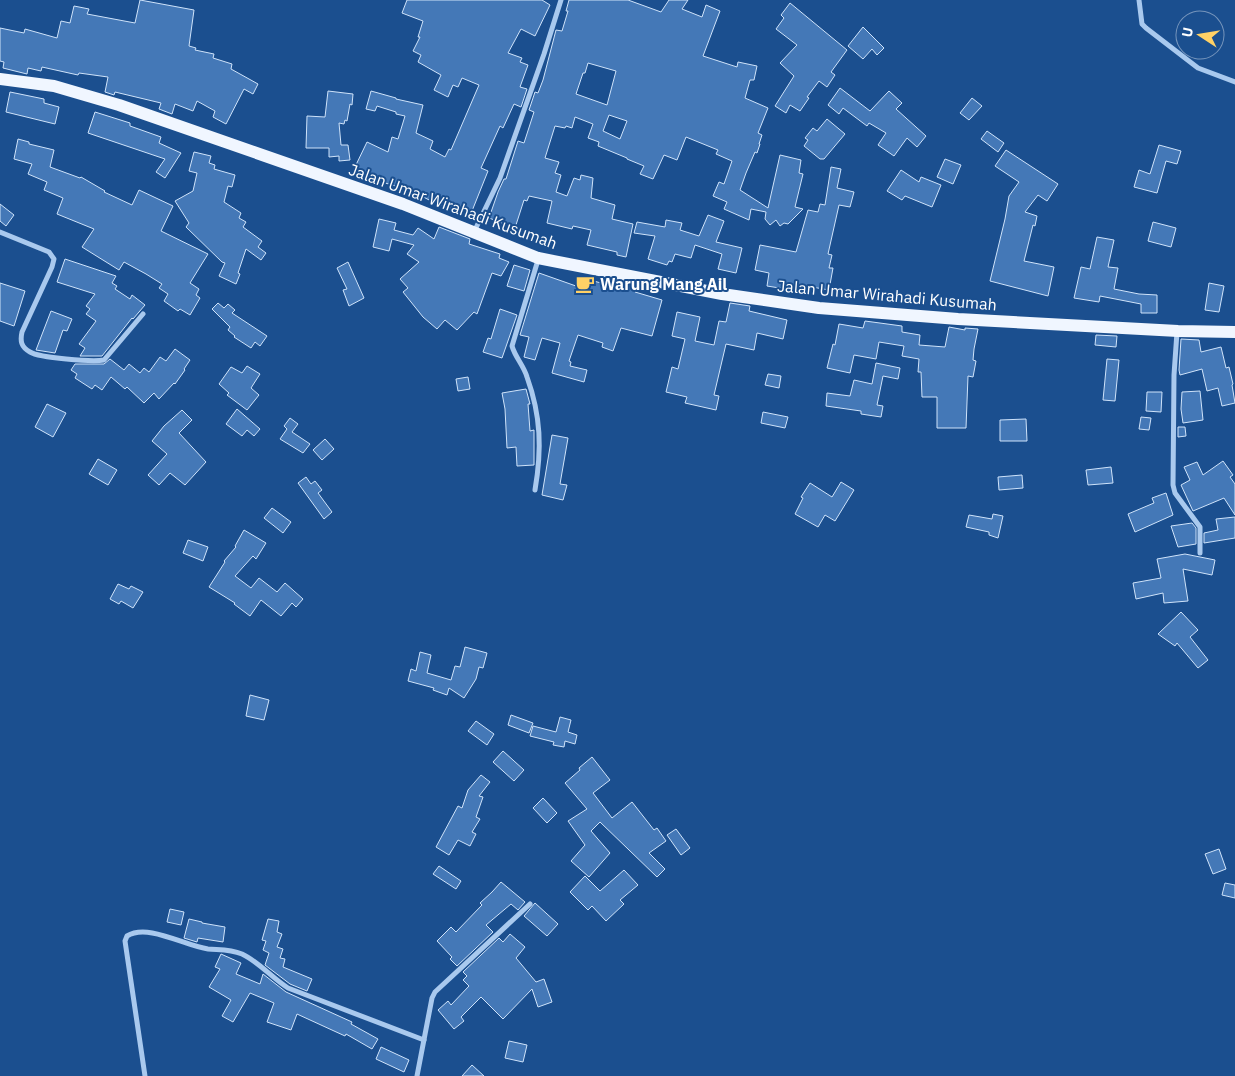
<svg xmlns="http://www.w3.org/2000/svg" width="1235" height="1076" viewBox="0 0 1235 1076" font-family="'IBM Plex Sans',sans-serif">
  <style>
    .building { fill: #4478b7; stroke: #cfe3fa; fill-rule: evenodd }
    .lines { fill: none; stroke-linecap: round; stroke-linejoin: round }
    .street { stroke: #a9c9ee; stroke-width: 5 }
    .primary { stroke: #f0f6ff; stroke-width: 12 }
    .labels { text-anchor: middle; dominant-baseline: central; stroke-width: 4; stroke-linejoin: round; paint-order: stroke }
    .street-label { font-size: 16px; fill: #fff; stroke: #1b4f8f }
    .poi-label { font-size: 16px; font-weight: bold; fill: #fff; stroke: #1b4f8f; text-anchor: start }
  </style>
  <rect width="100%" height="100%" fill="#1b4f8f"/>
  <!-- building -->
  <g class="building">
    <polygon points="140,0 194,10 189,46 196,48 195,50 214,54 213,58 232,64 231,69 258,84 253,94 244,89 226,124 213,117 215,111 197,101 193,111 175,104 172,114 159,109 161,103 115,92 114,95 105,92 108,77 79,73 78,75 42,67 41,71 28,68 27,74 3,68 4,62 0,61 0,28 24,33 25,29 57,38 61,21 70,23 74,6 89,9 87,14 135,23"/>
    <polygon points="407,0 542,0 550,5 535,36 521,29 508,53 522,58 520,62 528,65 520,87 527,89 521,107 514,104 503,128 500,126 481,168 488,171 472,211 460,206 458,211 433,202 410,190 409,194 398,189 399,187 368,178 354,169 367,142 388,152 392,137 398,139 405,116 396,114 396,112 377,106 375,111 366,109 371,91 396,98 396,99 423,105 416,133 433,141 430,149 445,157 449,149 451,150 479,85 462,78 458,87 453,85 448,97 434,90 441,75 418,62 421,55 413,51 420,37 418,37 423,21 402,13"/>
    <path d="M569,0h59l33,12 8,-12h19l-6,9 20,8 4,-12 14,6 -17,45 34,11 1,-5 19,4 -3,14h-4l-5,18 23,10 -10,25 4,2 -3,9h1l-3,9 -2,-1 -9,21 -6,17 28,18 12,-53 21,5 -2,13 4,1 -8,33 8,2 -15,15 -4,-1 -4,3 -4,-6 -6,5 -5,-6 1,-7 -15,-3 -2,11 -25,-11 3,-7 -14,-6 6,-14 5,2 8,-23 -16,-7 2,-4 -32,-13 -9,23 -13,-5 -11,24 -13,-5 4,-8 -17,-7v-1l-29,-12 1,-4 -11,-4 5,-14 -18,-7 -3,11 -6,-2 -1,2 -10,-2 -10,32 14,4 -4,11 6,2 -5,17 11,4 7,-18 6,2 1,-5 12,3 -2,20 24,7 -3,14 21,5 -7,33 -9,-2v-3l-30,-7 4,-15 -18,-4 -1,3 -25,-6 5,-22 -23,-5 -2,5 -3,-1 -9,28 -26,-10 9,-26 6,-13h2l12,-38 6,2 10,-31 -5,-2 6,-18 3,1 5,-13 13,-50 6,1 6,-20h-2zM588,63l28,8 -9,34 -31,-11 7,-21h2zM609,115l18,6 -7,18 -17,-8z"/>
    <polygon points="790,3 847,50 831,72 835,75 827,87 819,81 807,97 809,98 800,111 790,105 786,113 775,106 794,76 780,63 797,45 776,29 784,18 781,15"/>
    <polygon points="863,27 884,48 877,55 872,49 863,59 848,46"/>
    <polygon points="840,88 870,111 889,91 902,103 896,109 926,136 917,147 907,138 894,156 878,145 886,133 869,123 867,126 843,108 839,114 828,105"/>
    <polygon points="328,91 353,94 352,105 350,104 347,121 345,120 344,124 339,123 341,145 348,145 350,160 339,161 339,156 329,157 329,148 306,148 307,116 325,117"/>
    <polygon points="10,92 44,99 44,103 59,107 55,124 6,112"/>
    <polygon points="972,98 982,106 969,120 960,113"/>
    <polygon points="95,112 130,123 130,126 161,137 159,143 181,153 165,178 156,172 165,159 88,133"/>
    <polygon points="827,119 845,134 824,159 820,159 804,146 808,140 805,138 813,128 817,131"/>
    <polygon points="987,131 1004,143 998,152 981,139"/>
    <polygon points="18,139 29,142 29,144 54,150 50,167 80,178 81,177 105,191 104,192 132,205 139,190 173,206 161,231 208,254 190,283 199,289 196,295 200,298 190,315 180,309 178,311 164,301 168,294 159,288 162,284 146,274 124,262 119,270 82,247 94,229 57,214 63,198 44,190 47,182 28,174 32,164 14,159"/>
    <polygon points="1159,145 1181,151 1177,164 1166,161 1157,193 1134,187 1139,170 1150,174"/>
    <polygon points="1006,150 1058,184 1047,201 1038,195 1025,212 1037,216 1035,226 1033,225 1024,261 1054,267 1048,296 990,281 1005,219 1009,196 1019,182 995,166"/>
    <polygon points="194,152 211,156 209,163 215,165 214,169 235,175 232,187 228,186 224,202 241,213 239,218 246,222 243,227 262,241 258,247 266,253 261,260 246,249 238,273 240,274 236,284 219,276 225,263 222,262 186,227 189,223 175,201 193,191 197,173 189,171"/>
    <polygon points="945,159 961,165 953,184 937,177"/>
    <polygon points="831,167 841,169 837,188 854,192 850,207 839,205 828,254 832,255 829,268 833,268 829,290 812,287 811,293 767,286 769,273 755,270 760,245 796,252 808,210 818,212 820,204 825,205"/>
    <polygon points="901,170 919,182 921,177 941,185 932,207 905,196 902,200 887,191"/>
    <polygon points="0,204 14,215 6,226 0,221"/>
    <polygon points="708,215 724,221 716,242 742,248 736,273 718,269 722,254 695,245 691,258 675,254 672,262 669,261 667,265 648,259 655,236 634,233 637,222 665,227 666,220 682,223 680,230 699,236"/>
    <polygon points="379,219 396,223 394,230 413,235 418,228 434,239 439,227 470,239 469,244 500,254 499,258 509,262 501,276 492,273 477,314 474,312 457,330 445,320 437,329 423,317 403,292 408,288 400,279 419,262 407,254 414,245 392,239 389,251 373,247"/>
    <polygon points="1153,222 1176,228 1171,247 1148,241"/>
    <polygon points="1097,237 1114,240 1108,267 1118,268 1114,289 1139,294 1157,295 1157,313 1141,313 1141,304 1100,296 1099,302 1074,298 1081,267 1090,269"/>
    <polygon points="65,259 116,276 112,283 117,286 115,289 130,299 132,295 145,305 133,319 132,318 102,356 80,356 85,348 79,344 96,321 86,314 90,309 86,306 95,294 57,282"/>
    <polygon points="348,262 364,298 349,306 343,290 347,289 337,268"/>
    <polygon points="514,265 530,270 524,291 507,286"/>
    <polygon points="539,273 576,286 579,277 623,289 625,283 637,286 635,292 662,300 652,336 621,328 613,351 602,347 603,343 578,335 569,361 571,362 570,366 587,370 584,382 552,373 560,343 542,338 535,360 524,357 529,337 520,335"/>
    <polygon points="0,283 25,291 14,326 0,321"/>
    <polygon points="1209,283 1224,286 1219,312 1205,310"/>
    <polygon points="218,303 224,308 228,304 235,310 232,313 267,336 260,346 255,342 251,348 234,337 235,336 228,330 230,327 212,309"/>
    <polygon points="730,303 750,306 749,311 787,320 783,339 757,333 754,350 726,344 714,395 719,396 716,410 685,403 687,397 666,392 672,367 678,369 685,339 672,336 677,312 700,317 695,341 714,345 719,321 726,322"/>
    <polygon points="500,309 517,315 502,358 483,352 488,338 491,339"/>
    <polygon points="51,311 72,319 67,331 63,330 55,353 36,350"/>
    <polygon points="865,321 902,326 902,332 920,335 919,345 945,347 949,327 965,330 965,328 978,329 974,349 973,360 976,361 973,377 968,376 966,428 937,428 937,397 922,397 921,372 918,372 919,359 902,356 904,346 879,342 876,359 854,355 850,373 827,368 833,344 835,345 839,324 863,328"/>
    <polygon points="1096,335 1117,336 1116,347 1095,345"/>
    <polygon points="1181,339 1199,340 1201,352 1221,347 1226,368 1229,367 1233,384 1232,385 1235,403 1222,406 1218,388 1207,391 1202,369 1180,375 1179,370"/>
    <polygon points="175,349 190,360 184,369 185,370 175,384 174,383 159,399 154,393 144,403 127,387 125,389 111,377 102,390 95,385 92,389 75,378 77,374 71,370 75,364 104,364 110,359 124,370 129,364 140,373 144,368 149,372 160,357 166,361"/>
    <polygon points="1107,359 1119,360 1115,401 1103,400"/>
    <polygon points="876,363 900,368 898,379 883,376 877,405 883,406 881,417 861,414 861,411 826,406 827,393 850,396 854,380 872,384"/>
    <polygon points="247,366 260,374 251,388 259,395 247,410 227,395 229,393 219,384 231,367 242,373"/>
    <polygon points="768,374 781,376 779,388 765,385"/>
    <polygon points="468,377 470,389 458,391 456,379"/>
    <polygon points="526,389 530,404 528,404 530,431 534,430 534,465 517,466 516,447 507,448 505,409 502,393"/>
    <polygon points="1200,391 1203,420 1183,423 1181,409 1182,392"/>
    <polygon points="1147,392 1162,392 1161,412 1146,411"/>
    <polygon points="47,404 66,413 53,437 35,427"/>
    <polygon points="237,409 260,429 254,436 247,430 242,436 226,424"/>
    <polygon points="182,410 192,420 179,433 206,462 185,485 170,473 159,485 148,475 167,454 152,441 164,426"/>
    <polygon points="763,412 788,417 785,428 761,423"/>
    <polygon points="1141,417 1151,418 1149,430 1139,429"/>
    <polygon points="290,418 298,424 292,432 310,444 303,453 280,439 287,429 284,426"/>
    <polygon points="1026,419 1027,441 1000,441 1000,420"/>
    <polygon points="1178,427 1185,427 1186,436 1178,437"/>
    <polygon points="552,435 568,438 560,484 567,485 563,500 542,495"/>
    <polygon points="325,439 334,449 322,460 313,450"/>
    <polygon points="98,459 117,470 108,485 89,474"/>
    <polygon points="1223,461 1233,475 1230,477 1235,484 1235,515 1224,498 1193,511 1181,485 1190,480 1184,467 1197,462 1203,475"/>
    <polygon points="1111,467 1113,483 1088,485 1086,470"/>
    <polygon points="1022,475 1023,488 999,490 998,477"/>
    <polygon points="306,477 311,484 315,481 322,490 318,493 332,512 324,519 298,483"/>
    <polygon points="841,482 854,490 835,521 825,515 818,527 795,514 803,498 801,497 810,483 832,497"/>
    <polygon points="1166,493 1173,515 1135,532 1128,514 1154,503 1152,498"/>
    <polygon points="272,508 291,522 283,533 264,518"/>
    <polygon points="993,514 1003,516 998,538 989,535 989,532 966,527 969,515 992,519"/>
    <polygon points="1235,517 1235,538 1204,543 1204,533 1218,530 1216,519"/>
    <polygon points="1192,523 1196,528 1196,544 1178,547 1171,526"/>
    <polygon points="244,530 266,543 256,559 253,556 235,576 251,588 259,578 277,592 285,583 303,599 296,607 292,603 281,616 261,600 250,616 234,604 235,603 209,587 225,562 224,561 236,547 235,546"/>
    <polygon points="188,540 208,547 203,561 183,553"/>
    <polygon points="1185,554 1215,560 1212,575 1183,569 1188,601 1164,603 1163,593 1136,599 1133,583 1161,578 1157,559"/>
    <polygon points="118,584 129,589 131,586 143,592 133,608 121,601 119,604 110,599"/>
    <polygon points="1181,612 1198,630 1190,637 1208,660 1198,668 1177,643 1175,646 1158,634"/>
    <polygon points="465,647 487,653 483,668 479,667 476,679 464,698 449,688 447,695 433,690 434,688 408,681 411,669 416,671 420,652 431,655 427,673 451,680 455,666 460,667"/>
    <polygon points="250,695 269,700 264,720 246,716"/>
    <polygon points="511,715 533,723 529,733 508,725"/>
    <polygon points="560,717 571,720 568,732 577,735 575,744 565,741 564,747 553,745 554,742 530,736 533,726 556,732"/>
    <polygon points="476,721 494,734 487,745 468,731"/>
    <polygon points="503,751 524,770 514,781 493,762"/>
    <polygon points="592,757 610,780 593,793 612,818 632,802 654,830 657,828 666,841 649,853 665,869 657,877 600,822 591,831 610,853 589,877 571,861 585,845 568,821 587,809 565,783 580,770 579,768"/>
    <polygon points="481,775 490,782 479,796 483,797 476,817 480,819 472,832 476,834 470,846 458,840 449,855 436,847 458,806 462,808 468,790"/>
    <polygon points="543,798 557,813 547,823 533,808"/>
    <polygon points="676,829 690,848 681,855 667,835"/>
    <polygon points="1219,849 1226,869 1213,874 1205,854"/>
    <polygon points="439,866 461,881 456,889 433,874"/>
    <polygon points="624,870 638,885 620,900 624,904 606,921 592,906 588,910 570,892 585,876 600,891"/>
    <polygon points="501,882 525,902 518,910 511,904 486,925 493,932 457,966 450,959 452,957 437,941 451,927 456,932 482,905 480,903 492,892"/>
    <polygon points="1225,883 1235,885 1235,898 1222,895"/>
    <polygon points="535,903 558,924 547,936 524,916"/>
    <polygon points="170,909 184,912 181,925 167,922"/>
    <polygon points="189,919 202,922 202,923 225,927 223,942 198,938 197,942 184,938"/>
    <polygon points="268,919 279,921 277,932 282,934 277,947 283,949 280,958 285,959 283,967 312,979 307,991 290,984 265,965 269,953 263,950 266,941 262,940"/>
    <polygon points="510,934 525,947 516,958 536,982 544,979 552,1002 538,1007 532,989 503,1019 481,997 461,1017 464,1021 454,1029 438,1010 448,1001 451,1005 469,986 463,980 467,976 463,972 499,938 503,942"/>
    <polygon points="221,954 241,963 236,974 260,984 263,974 286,992 352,1022 351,1024 378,1039 372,1049 346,1034 345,1036 297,1014 291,1030 267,1022 274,1003 250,993 233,1022 222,1016 231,1000 209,987 220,969 215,967"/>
    <polygon points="509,1041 527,1045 523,1062 505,1058"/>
    <polygon points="381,1047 409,1060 404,1072 376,1059"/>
    <polygon points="472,1065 484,1076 462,1076"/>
  </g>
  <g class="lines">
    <!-- street -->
    <g class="street">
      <polyline points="1139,0 1142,24 1146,28 1198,68 1235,82"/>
      <path d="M0,232l49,20 5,7 -2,8 -30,65c-2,9 -1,15 8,20 10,6 62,10 74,8l39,-46"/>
      <polyline points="474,232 500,178 544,54 561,0"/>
      <polyline points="1177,332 1174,375 1173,485 1175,493 1200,527 1200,553"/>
      <path d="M535,490c7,-41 6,-74 -8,-113 -3,-11 -12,-20 -15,-31l26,-86"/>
      <path d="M145,1076l-20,-135 2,-5c21,-13 58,10 81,13 12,1 22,0 34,5 17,8 30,24 46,34l136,52"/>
      <polyline points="417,1076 432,998 435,992 530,904"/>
    </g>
    <!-- primary -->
    <polyline class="primary" points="0,79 54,86 119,105 403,204 538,258 722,294 819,308 958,319 1178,331 1235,332"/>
  </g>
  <!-- icons -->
  <defs>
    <g id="cafe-bare" transform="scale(1.5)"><path d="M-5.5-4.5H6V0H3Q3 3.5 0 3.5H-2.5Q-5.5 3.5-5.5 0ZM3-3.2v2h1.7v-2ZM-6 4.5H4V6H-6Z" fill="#ffd166" stroke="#1b4f8f" stroke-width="2.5" paint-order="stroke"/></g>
  </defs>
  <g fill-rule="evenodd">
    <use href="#cafe-bare" x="585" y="284"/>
  </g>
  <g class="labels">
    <!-- street labels -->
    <g class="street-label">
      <text transform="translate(453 206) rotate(20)">Jalan Umar Wirahadi Kusumah</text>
      <text transform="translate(887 295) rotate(5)">Jalan Umar Wirahadi Kusumah</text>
    </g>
    <!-- poi labels -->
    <g class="poi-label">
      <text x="600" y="284">Warung Mang Ail</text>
    </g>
  </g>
  <!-- north arrow -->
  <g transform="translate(1200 35) rotate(282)"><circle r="24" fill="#1b4f8f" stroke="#7695bc"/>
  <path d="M0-4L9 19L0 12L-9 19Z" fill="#ffd166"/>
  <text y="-8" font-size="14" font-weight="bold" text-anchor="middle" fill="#ffffff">U</text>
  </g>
</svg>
